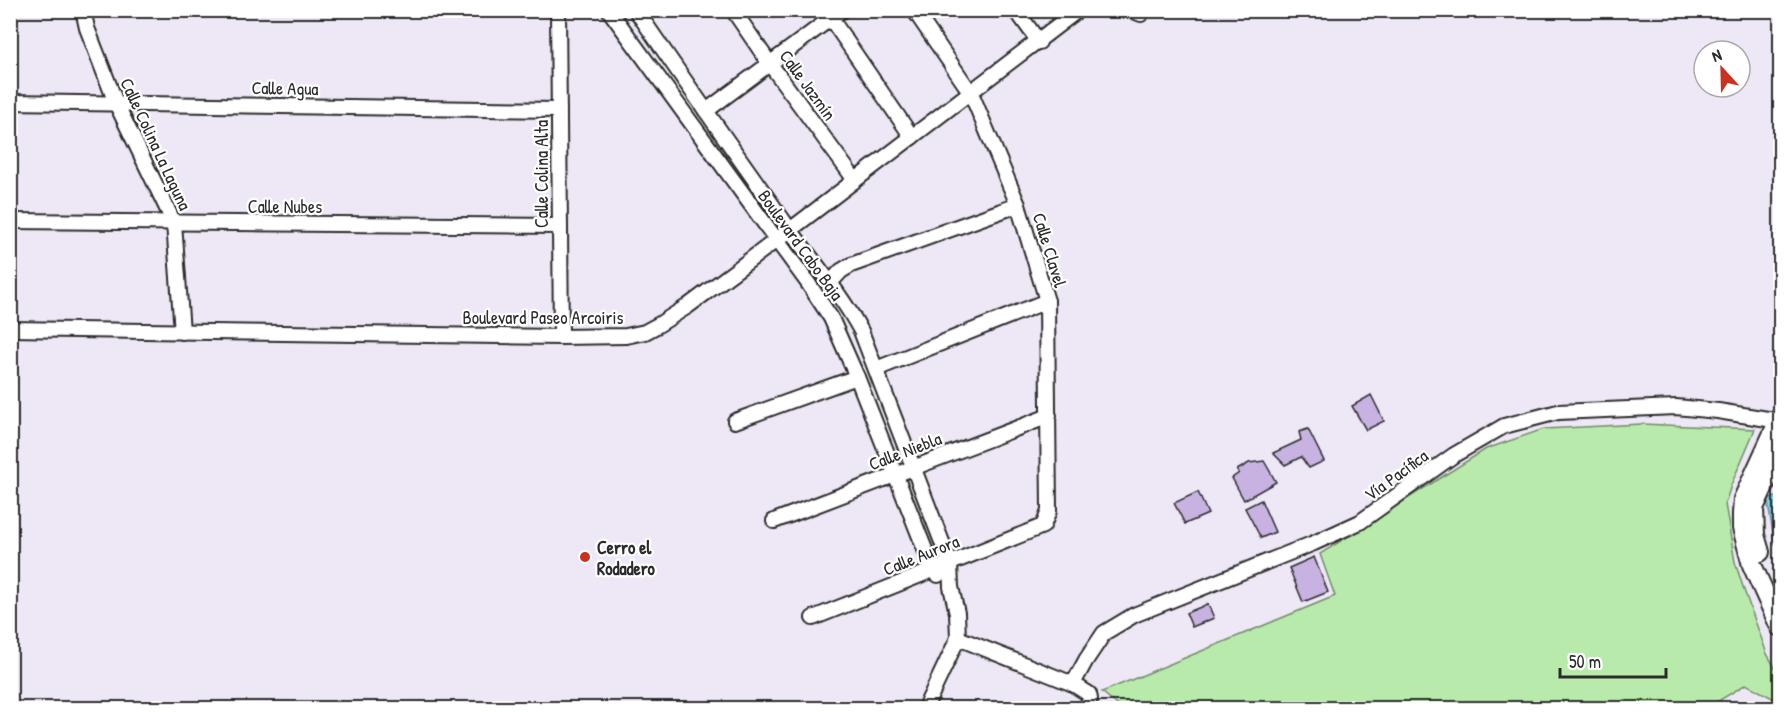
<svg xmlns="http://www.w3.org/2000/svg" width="1791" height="719" viewBox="0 0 1791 719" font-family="'Patrick Hand',sans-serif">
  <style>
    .green { fill: #b8ebab; stroke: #728b6b; stroke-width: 1.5 }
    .water { fill: #84cde5; stroke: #608c9b; stroke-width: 1.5 }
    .building { fill: #c8b2e2; stroke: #2b2b2b; stroke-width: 1.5 }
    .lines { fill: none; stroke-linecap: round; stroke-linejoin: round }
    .minor-casing { stroke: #2b2b2b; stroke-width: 18 }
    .tertiary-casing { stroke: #2b2b2b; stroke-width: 22 }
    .minor { stroke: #fff; stroke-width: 14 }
    .tertiary { stroke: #fff; stroke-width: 18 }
    .poi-dot { fill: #c8321e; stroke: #fff; stroke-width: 2 }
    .labels { text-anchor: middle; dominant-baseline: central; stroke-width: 4.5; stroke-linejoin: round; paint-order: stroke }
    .street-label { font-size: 18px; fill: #2b2b2b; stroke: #fff }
    .poi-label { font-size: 18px; font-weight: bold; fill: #2b2b2b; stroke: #fff; text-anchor: start }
  </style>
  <rect width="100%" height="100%" fill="#eee8f6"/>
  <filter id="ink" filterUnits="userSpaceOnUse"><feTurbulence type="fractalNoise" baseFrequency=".0167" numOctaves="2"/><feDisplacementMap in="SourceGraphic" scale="12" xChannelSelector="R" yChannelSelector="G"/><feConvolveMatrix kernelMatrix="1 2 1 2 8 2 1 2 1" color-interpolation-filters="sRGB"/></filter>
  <g filter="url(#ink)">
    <!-- green -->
    <polygon class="green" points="1642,424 1755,429 1731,485 1725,504 1735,562 1744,590 1767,654 1780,676 1780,702 1746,684 1707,708 1121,708 1102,692 1335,596 1320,554 1486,449 1544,429"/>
    <!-- water -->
    <polygon class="water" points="1780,496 1780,543 1775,544 1767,499"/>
    <!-- building -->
    <g class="building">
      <polygon points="1371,395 1384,421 1366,430 1352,406"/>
      <polygon points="1308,429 1324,461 1309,468 1301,457 1285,465 1273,453 1301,440 1299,432"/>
      <polygon points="1264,461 1276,482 1244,500 1232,478 1239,473 1237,470 1249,463"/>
      <polygon points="1198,492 1208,514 1185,524 1174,503"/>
      <polygon points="1261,500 1275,532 1261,538 1245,508"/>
      <polygon points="1314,557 1328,592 1303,602 1289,568"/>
      <polygon points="1208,604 1214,618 1192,627 1186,613"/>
    </g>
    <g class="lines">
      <!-- minor casing -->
      <g class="minor-casing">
        <g id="minor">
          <polyline points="83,10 87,28 116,103 174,223 182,332"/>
          <polyline points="558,10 561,337"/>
          <polyline points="609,10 808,283 831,318 857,377 933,570 938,575"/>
          <path d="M636,10c49,72 99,142 149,213 26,36 55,69 76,108l89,232 1,24 6,26 1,25 -33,70"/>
          <polyline points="733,10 770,64 855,180"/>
          <polyline points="825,10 912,137"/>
          <polyline points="1016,10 1039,42"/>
          <polyline points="1131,10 1141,14"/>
          <polyline points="10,102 559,110"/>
          <polyline points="706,111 842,10"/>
          <polyline points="10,221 560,226"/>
          <polyline points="830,283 841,271 851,265 1018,205"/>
          <polyline points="10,329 561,337 626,336 645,332 658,325 688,306 790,230 1078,10"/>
          <polyline points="876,369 1047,301"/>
          <polyline points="735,421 857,377"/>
          <polyline points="774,521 1049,416"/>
          <polyline points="813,618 1043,526 1049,511 1047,301 1018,205 971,93 914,10"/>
          <polyline points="958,638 1073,684 1089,694 1090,699 1086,708"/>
          <polyline points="1073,684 1086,660 1104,633 1134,615 1314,543 1360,522 1454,455 1504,426 1558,412 1676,407 1718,411 1780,421"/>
        </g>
      </g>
      <!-- tertiary casing -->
      <g class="tertiary-casing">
        <g id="tertiary">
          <polyline points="1780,418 1743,499 1742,514 1742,528 1752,565 1780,627"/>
          <polyline points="1760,552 1755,535 1754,508 1780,451"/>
        </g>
      </g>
      <!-- minor -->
      <use href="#minor" class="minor"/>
      <!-- tertiary -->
      <use href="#tertiary" class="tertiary"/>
    </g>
  </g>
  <!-- markers -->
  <circle class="poi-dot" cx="585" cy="557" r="6"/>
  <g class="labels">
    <!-- street labels -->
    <g class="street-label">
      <text transform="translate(808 85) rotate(54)">Calle Jazmín</text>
      <text transform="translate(285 88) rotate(1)">Calle Agua</text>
      <text transform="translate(156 144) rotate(65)">Calle Colina La Laguna</text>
      <text transform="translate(541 174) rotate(-90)">Calle Colina Alta</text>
      <text x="285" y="206">Calle Nubes</text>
      <text transform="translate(801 245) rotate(54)">Boulevard Cabo Baja</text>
      <text transform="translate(1050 250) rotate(73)">Calle Clavel</text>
      <text x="543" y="317">Boulevard Paseo Arcoiris</text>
      <text transform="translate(905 451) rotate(-21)">Calle Niebla</text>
      <text transform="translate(1396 475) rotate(-36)">Vía Pacífica</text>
      <text transform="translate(921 555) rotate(-22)">Calle Aurora</text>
    </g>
    <!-- poi labels -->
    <g class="poi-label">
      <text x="597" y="547">Cerro el<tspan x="597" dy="21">Rodadero</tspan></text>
    </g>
  </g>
  <!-- margin -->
  <rect width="1791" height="719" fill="none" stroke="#fff" stroke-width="36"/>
  <rect x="18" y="18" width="1755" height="683" fill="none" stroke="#2b2b2b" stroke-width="2" filter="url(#ink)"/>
  <!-- north arrow -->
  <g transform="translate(1722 69) rotate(338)"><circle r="28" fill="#ffffff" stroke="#aaaaaa" stroke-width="1.5"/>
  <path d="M0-4.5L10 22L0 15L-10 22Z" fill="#c8321e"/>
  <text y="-9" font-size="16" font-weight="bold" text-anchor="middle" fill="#2b2b2b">N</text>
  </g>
  <!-- scale -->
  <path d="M1560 668v9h106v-9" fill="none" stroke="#2b2b2b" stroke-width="3"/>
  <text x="1569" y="668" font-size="18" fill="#2b2b2b" stroke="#ffffff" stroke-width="4.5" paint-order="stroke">50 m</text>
</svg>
